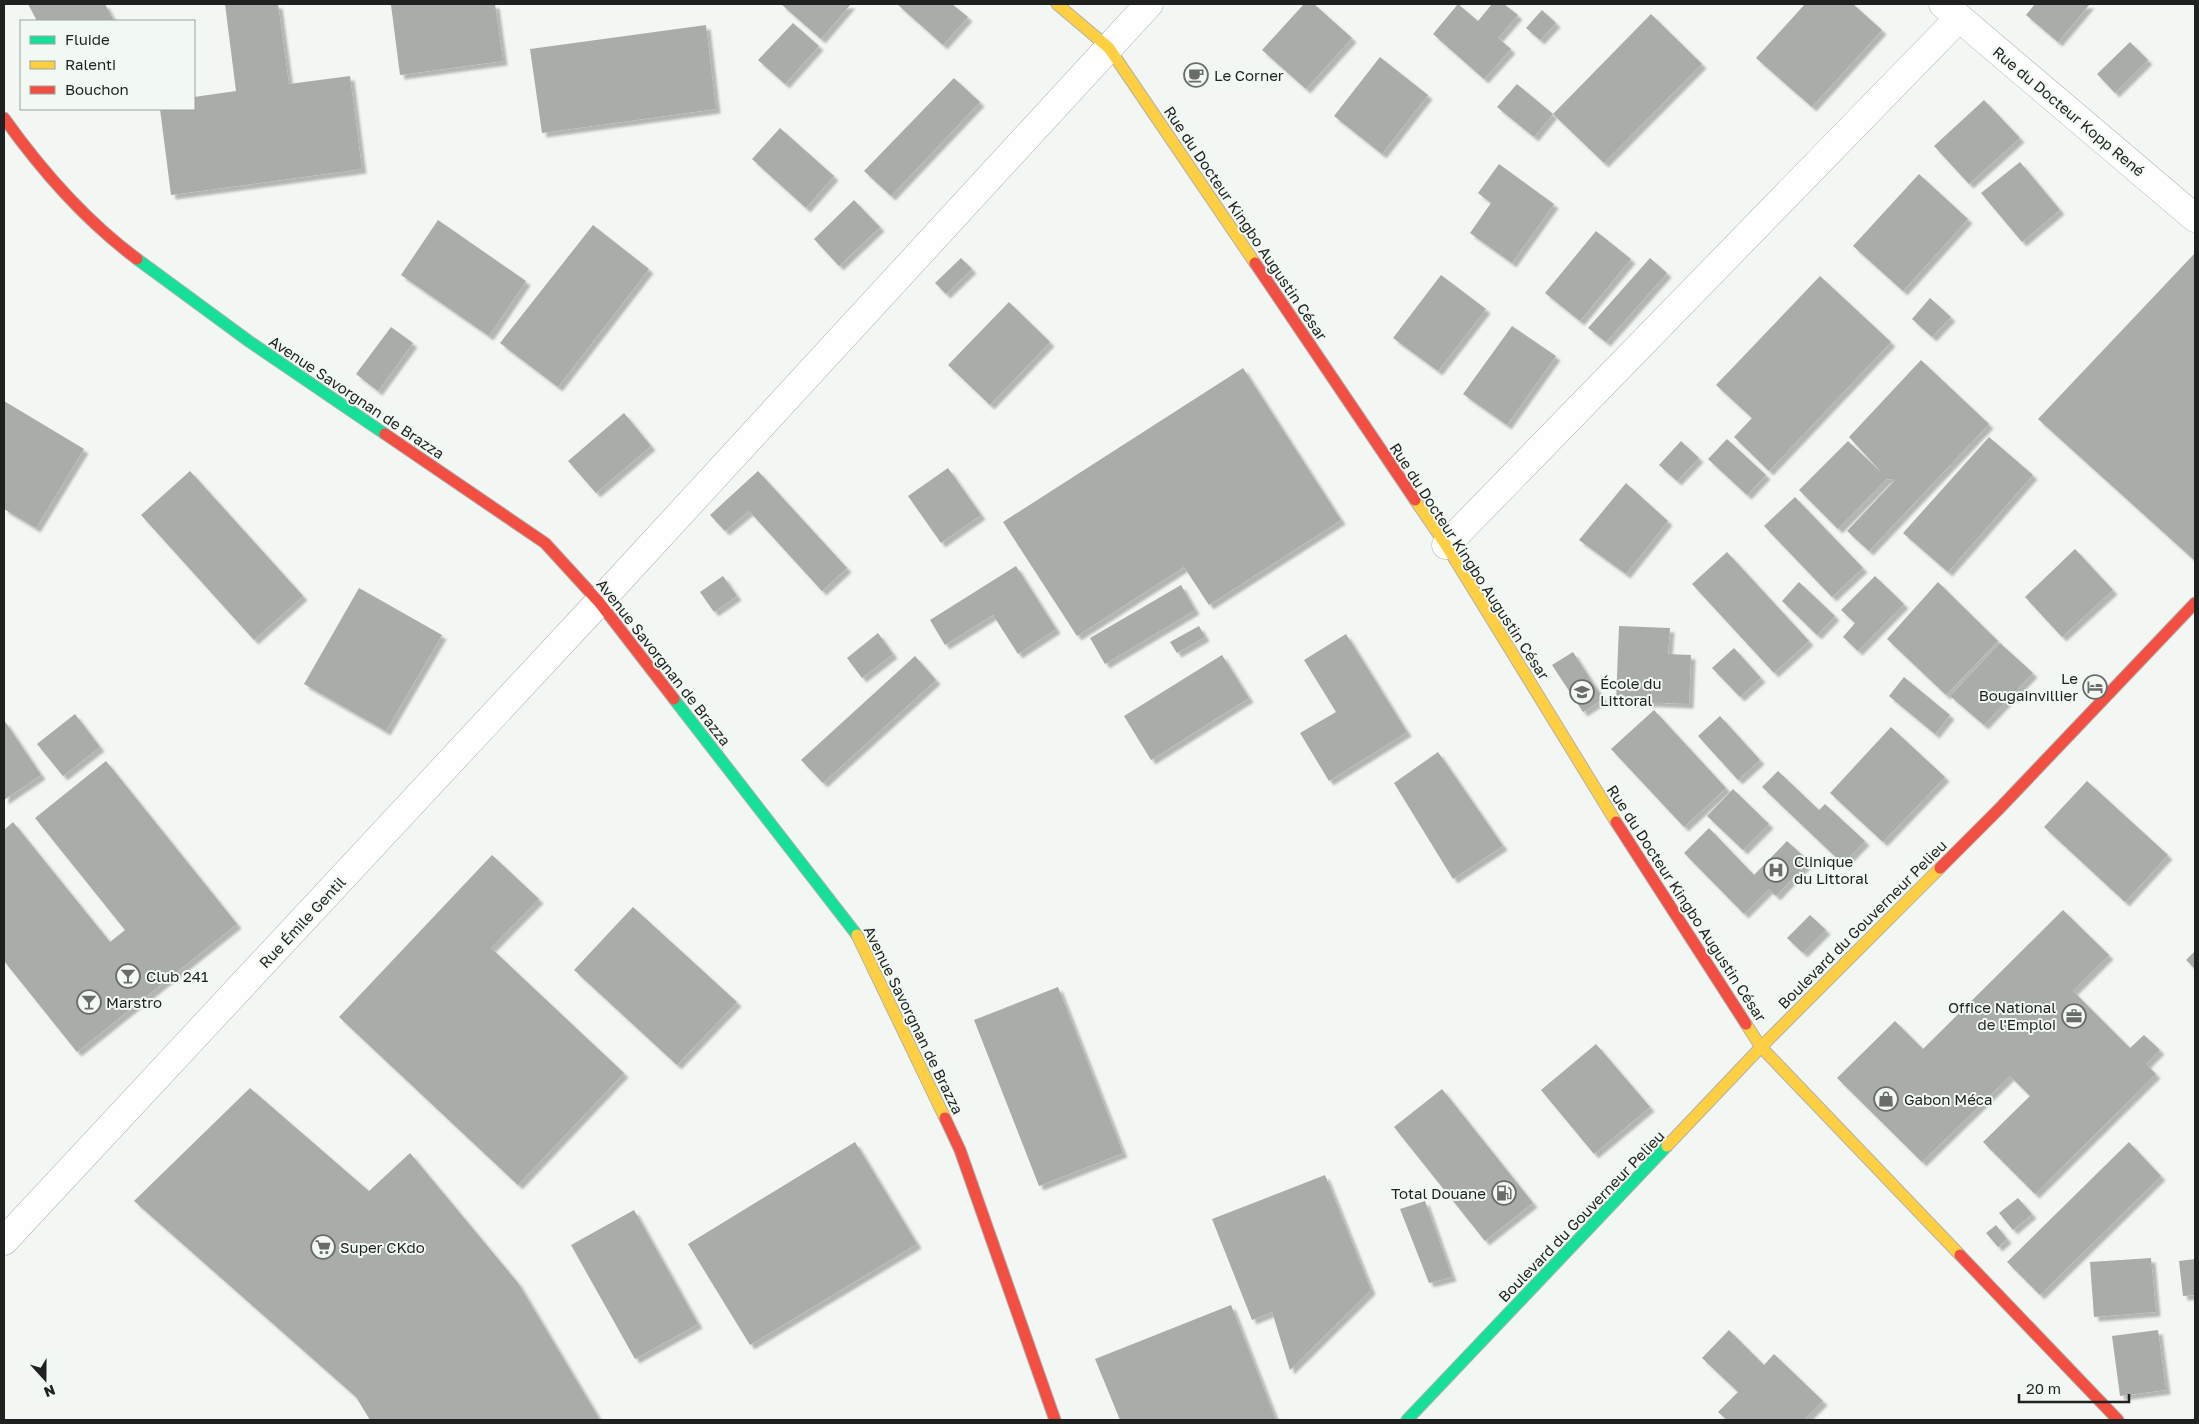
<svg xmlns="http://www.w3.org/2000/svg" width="2199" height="1424" viewBox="0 0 2199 1424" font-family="'Golos Text',sans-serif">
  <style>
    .building { fill: #a9aca9; filter: url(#shadow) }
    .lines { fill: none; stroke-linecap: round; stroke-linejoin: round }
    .street-casing { stroke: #afb2af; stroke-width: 29 }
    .fast-casing { stroke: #afb2af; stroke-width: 13 }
    .slow-casing { stroke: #afb2af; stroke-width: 13 }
    .jam-casing { stroke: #afb2af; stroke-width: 13 }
    .street { stroke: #fdfefd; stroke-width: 28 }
    .fast { stroke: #16e098; stroke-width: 11 }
    .slow { stroke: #ffcf43; stroke-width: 11 }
    .jam { stroke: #f24e42; stroke-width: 11 }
    .labels { text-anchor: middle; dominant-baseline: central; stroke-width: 4; stroke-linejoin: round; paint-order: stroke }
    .poi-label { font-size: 15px; fill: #1e211f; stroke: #f1f9f2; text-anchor: start }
    .street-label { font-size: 15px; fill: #1e211f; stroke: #f1f9f2 }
  </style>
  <defs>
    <filter id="shadow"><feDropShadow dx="4.5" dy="4.5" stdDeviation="1" flood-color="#0004"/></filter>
  </defs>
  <rect width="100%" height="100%" fill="#f3f7f3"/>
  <!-- building -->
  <g class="building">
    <polygon points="28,4 105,4 114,21 37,21"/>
    <polygon points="225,4 278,4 289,84 350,76 362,169 171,195 160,109 194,109 194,97 236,91"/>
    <polygon points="398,4 495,4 503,61 400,75 391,5"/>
    <polygon points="781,4 851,4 821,39"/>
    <polygon points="897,4 952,4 968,17 943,45"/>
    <polygon points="1304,4 1314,4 1352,38 1306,89 1262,50"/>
    <polygon points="1458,4 1478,21 1492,4 1504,4 1518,15 1498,38 1511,49 1484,79 1433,34"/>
    <polygon points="1805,4 1853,4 1882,30 1812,107 1756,58"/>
    <polygon points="2035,4 2090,4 2058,42 2026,15"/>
    <polygon points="1542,10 1556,23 1540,40 1526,28"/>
    <polygon points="1651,14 1702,64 1604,163 1553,114"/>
    <polygon points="793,23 819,46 785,84 758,60"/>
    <polygon points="706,25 716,109 542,133 530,49"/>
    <polygon points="2130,42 2148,60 2115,93 2097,74"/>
    <polygon points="1380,57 1428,95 1382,154 1334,116"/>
    <polygon points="954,78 980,102 891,196 864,171"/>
    <polygon points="1517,84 1553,114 1534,137 1497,107"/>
    <polygon points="1984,100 2020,138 1969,184 1934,146"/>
    <polygon points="780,128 834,176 806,208 752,159"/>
    <polygon points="2020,162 2060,210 2022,242 1981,193"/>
    <polygon points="1499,164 1554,204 1512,263 1470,233 1491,203 1478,193"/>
    <polygon points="1919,174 1968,219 1903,291 1853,246"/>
    <polygon points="854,200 880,227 839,266 814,239"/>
    <polygon points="438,220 526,281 489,336 401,275"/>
    <polygon points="593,225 649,269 558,387 500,343"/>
    <polygon points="1596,231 1631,259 1580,321 1545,293"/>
    <polygon points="2195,253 2195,559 2194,560 2038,419"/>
    <polygon points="961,258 972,269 946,294 935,283"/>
    <polygon points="1650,258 1667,273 1606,342 1588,328"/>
    <polygon points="1441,275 1486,309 1438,371 1393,338"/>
    <polygon points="1820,276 1891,342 1769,471 1734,437 1752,418 1716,385"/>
    <polygon points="1930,298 1951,317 1932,337 1912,319"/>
    <polygon points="1009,302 1050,342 990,405 948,365"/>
    <polygon points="1512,326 1556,356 1507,425 1463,394"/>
    <polygon points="391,327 413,343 378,391 356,374"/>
    <polygon points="1921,360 1989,424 1869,551 1847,531 1895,480 1887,479 1838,529 1799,490 1848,441 1883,474 1849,437"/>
    <polygon points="1243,368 1341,520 1209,605 1184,567 1077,636 1003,522"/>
    <polygon points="4,401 84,449 36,528 4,509"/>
    <polygon points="624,413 651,446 596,493 568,461"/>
    <polygon points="1989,437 2033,475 1948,572 1903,533"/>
    <polygon points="1727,439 1766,475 1747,495 1708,459"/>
    <polygon points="1681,441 1699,458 1677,481 1659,465"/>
    <polygon points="948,468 981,515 941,543 908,496"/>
    <polygon points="190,471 303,596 254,640 141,515"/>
    <polygon points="758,471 847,568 822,591 749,511 725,531 710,515"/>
    <polygon points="1626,483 1668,521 1626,574 1579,540"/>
    <polygon points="1795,497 1863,568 1832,597 1764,526"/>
    <polygon points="2075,549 2113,590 2062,637 2025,597"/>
    <polygon points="1727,552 1809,641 1774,673 1692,584"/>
    <polygon points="1016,566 1056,629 1018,654 993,615 945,645 930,620"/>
    <polygon points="723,576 737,596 714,612 700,592"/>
    <polygon points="1875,576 1904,604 1858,651 1843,637 1855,623 1841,610"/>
    <polygon points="1799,582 1835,616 1817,635 1782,601"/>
    <polygon points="1938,582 1998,641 1946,695 1887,639"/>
    <polygon points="1181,585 1195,610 1105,664 1090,638"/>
    <polygon points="359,588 442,635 386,731 304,684"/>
    <polygon points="1199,626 1205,637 1177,653 1170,642"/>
    <polygon points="1619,626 1670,628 1668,654 1691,655 1689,704 1616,701"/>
    <polygon points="878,633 893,654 862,678 847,658"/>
    <polygon points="1346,634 1407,732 1329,781 1300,733 1336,712 1304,660"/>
    <polygon points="2000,643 2033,673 1984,725 1950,696"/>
    <polygon points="1734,648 1761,678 1740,697 1712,668"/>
    <polygon points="1573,652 1603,699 1583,712 1552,665"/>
    <polygon points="1222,655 1249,698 1151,760 1124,716"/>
    <polygon points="915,656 936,680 823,783 801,760"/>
    <polygon points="1904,677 1950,715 1935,734 1889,696"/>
    <polygon points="1654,710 1726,788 1684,827 1611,749"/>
    <polygon points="75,714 100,747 63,776 37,744"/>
    <polygon points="1720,716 1760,760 1738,780 1698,736"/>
    <polygon points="4,720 41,775 4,800"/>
    <polygon points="1891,727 1945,777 1883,842 1830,793"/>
    <polygon points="1438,752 1503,846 1453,879 1394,783"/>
    <polygon points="106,761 237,924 77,1052 4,961 4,830 13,822 110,942 125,930 35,818"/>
    <polygon points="1778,771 1819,810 1825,804 1865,841 1843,864 1762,787"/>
    <polygon points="2087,781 2168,855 2125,902 2044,827"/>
    <polygon points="1733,789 1769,824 1743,850 1707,816"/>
    <polygon points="1709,828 1754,875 1787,841 1809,861 1776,896 1769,889 1744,914 1684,853"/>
    <polygon points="492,855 539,899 491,948 624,1073 518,1185 339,1017"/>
    <polygon points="633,907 737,1002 677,1065 574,970"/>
    <polygon points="2063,910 2109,955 2073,991 2130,1048 2144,1035 2160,1050 2146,1064 2156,1074 2035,1194 1983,1142 2030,1096 2010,1076 1922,1162 1837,1078 1895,1021 1923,1049"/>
    <polygon points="1810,915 1826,930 1803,953 1787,938"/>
    <polygon points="2195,951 2195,969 2186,960"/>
    <polygon points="1058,987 1123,1153 1039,1186 974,1020"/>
    <polygon points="1596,1044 1650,1107 1594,1154 1541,1090"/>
    <polygon points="250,1088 369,1191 410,1153 518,1283 600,1420 370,1420 356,1397 134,1201"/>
    <polygon points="1442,1089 1533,1203 1485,1241 1394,1127"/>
    <polygon points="855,1142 917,1244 750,1345 688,1244"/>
    <polygon points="2129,1142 2161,1176 2040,1295 2007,1262"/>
    <polygon points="1325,1175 1371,1290 1290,1370 1272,1312 1252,1320 1212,1219"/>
    <polygon points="2018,1198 2032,1214 2013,1230 1999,1213"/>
    <polygon points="1425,1201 1452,1277 1429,1283 1400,1209"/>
    <polygon points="634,1210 698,1324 635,1359 571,1245"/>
    <polygon points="1996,1225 2007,1239 1998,1247 1986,1233"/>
    <polygon points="2151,1258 2156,1312 2094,1317 2090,1262"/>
    <polygon points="2195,1259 2195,1295 2183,1296 2179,1261"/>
    <polygon points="1231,1305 1276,1420 1120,1420 1095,1359"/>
    <polygon points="1729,1330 1764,1365 1774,1354 1823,1401 1804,1420 1727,1420 1718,1412 1738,1392 1702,1358"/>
    <polygon points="2158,1330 2166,1390 2120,1396 2112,1336"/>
  </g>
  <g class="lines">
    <!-- street casing -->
    <g class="street-casing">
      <g id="street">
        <polyline points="1943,4 2195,218"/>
        <polyline points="1446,545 1959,18"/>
        <polyline points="4,1241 599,602 1149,4"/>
      </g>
    </g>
    <!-- fast casing -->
    <g class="fast-casing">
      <g id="fast">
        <polyline points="137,259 250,342 385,434"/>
        <polyline points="674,699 857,935"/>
        <polyline points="1407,1420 1667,1146"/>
      </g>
    </g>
    <!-- slow casing -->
    <g class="slow-casing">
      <g id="slow">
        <polyline points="1057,4 1109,48 1255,263"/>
        <polyline points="1415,500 1446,545 1616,822"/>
        <polyline points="857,935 945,1118"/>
        <polyline points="1746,1024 1761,1047 1960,1255"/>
        <polyline points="1667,1146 1761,1047 1940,868"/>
      </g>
    </g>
    <!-- jam casing -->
    <g class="jam-casing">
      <g id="jam">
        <path d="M4,118c37,52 82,103 133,141"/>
        <polyline points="1255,263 1415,500"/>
        <polyline points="385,434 545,543 599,602 674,699"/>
        <polyline points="1616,822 1746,1024"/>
        <polyline points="1940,868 1999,809 2195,603"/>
        <polyline points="945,1118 960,1150 1055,1420"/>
        <polyline points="1960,1255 2118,1420"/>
      </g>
    </g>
    <!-- street -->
    <use href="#street" class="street"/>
    <!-- fast -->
    <use href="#fast" class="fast"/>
    <!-- slow -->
    <use href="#slow" class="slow"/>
    <!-- jam -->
    <use href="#jam" class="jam"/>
  </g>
  <!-- icons -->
  <defs>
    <g id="cafe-ring" transform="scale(1.25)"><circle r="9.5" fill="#f1f9f2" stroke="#696c69" stroke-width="1.5"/><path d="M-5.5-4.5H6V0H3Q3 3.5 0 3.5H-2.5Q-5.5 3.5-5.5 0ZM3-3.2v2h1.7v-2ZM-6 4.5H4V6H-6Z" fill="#696c69"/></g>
    <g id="hotel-ring" transform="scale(1.25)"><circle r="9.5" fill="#f1f9f2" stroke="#696c69" stroke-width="1.5"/><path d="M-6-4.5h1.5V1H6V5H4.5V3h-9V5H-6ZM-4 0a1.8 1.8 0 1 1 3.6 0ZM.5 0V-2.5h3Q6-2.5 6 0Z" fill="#696c69"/></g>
    <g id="school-ring" transform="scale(1.25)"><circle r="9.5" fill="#f1f9f2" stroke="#696c69" stroke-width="1.5"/><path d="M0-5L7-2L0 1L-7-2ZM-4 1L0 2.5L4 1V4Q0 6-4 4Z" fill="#696c69"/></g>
    <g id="hospital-ring" transform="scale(1.25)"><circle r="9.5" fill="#f1f9f2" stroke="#696c69" stroke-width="1.5"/><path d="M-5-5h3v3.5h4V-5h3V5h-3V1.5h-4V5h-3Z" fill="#696c69"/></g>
    <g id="bar-ring" transform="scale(1.25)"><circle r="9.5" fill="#f1f9f2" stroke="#696c69" stroke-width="1.5"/><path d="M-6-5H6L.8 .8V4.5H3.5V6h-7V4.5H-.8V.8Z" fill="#696c69"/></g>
    <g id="office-ring" transform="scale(1.25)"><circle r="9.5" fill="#f1f9f2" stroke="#696c69" stroke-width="1.5"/><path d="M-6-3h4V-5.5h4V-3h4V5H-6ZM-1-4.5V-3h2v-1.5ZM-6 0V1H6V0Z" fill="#696c69"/></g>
    <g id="shop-ring" transform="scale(1.25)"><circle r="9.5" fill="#f1f9f2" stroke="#696c69" stroke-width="1.5"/><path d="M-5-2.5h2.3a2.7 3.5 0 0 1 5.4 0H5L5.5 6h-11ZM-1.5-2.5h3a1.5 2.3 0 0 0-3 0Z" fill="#696c69"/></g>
    <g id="fuel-ring" transform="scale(1.25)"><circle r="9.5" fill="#f1f9f2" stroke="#696c69" stroke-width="1.5"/><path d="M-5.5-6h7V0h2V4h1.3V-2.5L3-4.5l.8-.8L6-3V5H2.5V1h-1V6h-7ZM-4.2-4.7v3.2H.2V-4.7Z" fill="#696c69"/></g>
    <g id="supermarket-ring" transform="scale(1.25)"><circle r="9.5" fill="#f1f9f2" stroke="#696c69" stroke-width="1.5"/><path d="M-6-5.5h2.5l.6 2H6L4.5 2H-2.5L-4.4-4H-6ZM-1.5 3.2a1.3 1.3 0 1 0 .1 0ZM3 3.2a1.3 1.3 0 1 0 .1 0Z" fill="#696c69"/></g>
  </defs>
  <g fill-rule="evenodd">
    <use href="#cafe-ring" x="1196" y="75"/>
    <use href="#hotel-ring" x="2095" y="687"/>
    <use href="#school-ring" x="1582" y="692"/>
    <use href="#hospital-ring" x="1776" y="870"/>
    <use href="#bar-ring" x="128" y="976"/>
    <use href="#bar-ring" x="89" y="1002"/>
    <use href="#office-ring" x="2074" y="1016"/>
    <use href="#shop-ring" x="1886" y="1099"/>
    <use href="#fuel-ring" x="1504" y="1193"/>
    <use href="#supermarket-ring" x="323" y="1247"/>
  </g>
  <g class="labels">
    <!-- poi labels -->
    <g class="poi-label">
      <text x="1214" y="75">Le Corner</text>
      <text x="2078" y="678" text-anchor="end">Le<tspan x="2078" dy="17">Bougainvillier</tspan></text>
      <text x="1600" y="683">École du<tspan x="1600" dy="17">Littoral</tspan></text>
      <text x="1794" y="861">Clinique<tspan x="1794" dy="17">du Littoral</tspan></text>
      <text x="146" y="976">Club 241</text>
      <text x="106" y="1002">Marstro</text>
      <text x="2056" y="1007" text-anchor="end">Office National<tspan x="2056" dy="17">de l'Emploi</tspan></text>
      <text x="1904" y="1099">Gabon Méca</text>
      <text x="1486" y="1193" text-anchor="end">Total Douane</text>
      <text x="340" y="1247">Super CKdo</text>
    </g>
    <!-- street labels -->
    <g class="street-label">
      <text transform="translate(2069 111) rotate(40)">Rue du Docteur Kopp René</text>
      <text transform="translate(1246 223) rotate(56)">Rue du Docteur Kingbo Augustin César</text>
      <text transform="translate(357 397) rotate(34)">Avenue Savorgnan de Brazza</text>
      <text transform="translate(1470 561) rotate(57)">Rue du Docteur Kingbo Augustin César</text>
      <text transform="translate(664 662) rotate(52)">Avenue Savorgnan de Brazza</text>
      <text transform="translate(1687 903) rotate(57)">Rue du Docteur Kingbo Augustin César</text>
      <text transform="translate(302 922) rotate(-47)">Rue Émile Gentil</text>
      <text transform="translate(1862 924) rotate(-45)">Boulevard du Gouverneur Pelieu</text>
      <text transform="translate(914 1020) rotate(64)">Avenue Savorgnan de Brazza</text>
      <text transform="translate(1581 1216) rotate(-46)">Boulevard du Gouverneur Pelieu</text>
    </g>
  </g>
  <!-- border -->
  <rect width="2199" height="1424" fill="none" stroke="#1e211f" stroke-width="10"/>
  <!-- legend -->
  <rect x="20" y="20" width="175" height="90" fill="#f1f9f2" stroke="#9da39e"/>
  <rect x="30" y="36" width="25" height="8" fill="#16e098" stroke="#9da39e"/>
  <text x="65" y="45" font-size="15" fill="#1e211f">Fluide</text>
  <rect x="30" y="61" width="25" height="8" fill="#ffcf43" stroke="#9da39e"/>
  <text x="65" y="70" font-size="15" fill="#1e211f">Ralenti</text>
  <rect x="30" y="86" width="25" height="8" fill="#f24e42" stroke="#9da39e"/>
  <text x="65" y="95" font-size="15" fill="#1e211f">Bouchon</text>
  <!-- north arrow -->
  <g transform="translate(45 1379) rotate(159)" stroke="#f1f9f2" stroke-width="4" paint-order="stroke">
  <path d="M0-4L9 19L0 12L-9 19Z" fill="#1e211f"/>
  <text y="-8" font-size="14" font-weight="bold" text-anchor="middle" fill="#1e211f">N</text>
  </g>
  <!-- scale -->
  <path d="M2019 1394v8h110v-8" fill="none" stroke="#1e211f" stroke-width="2.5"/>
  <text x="2026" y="1394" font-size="15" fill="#1e211f" stroke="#f1f9f2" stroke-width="4" paint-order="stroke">20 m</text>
</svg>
